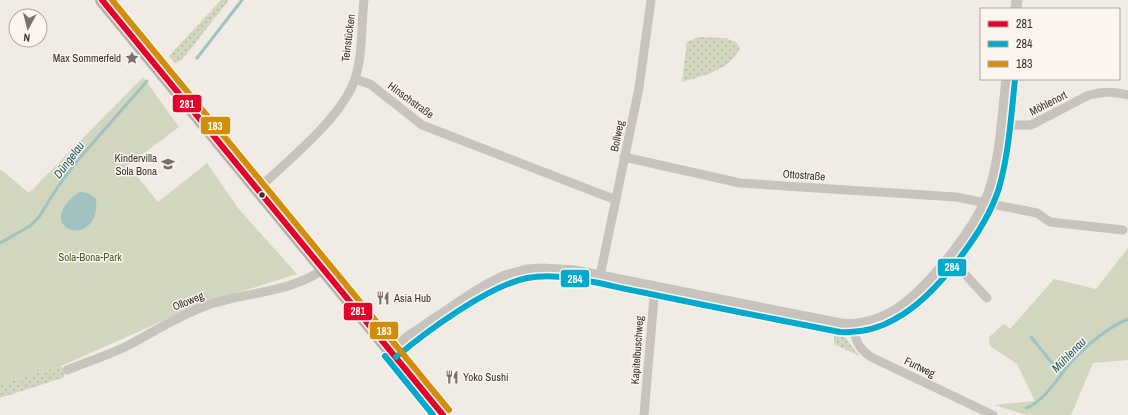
<svg xmlns="http://www.w3.org/2000/svg" width="1128" height="415" viewBox="0 0 1128 415" font-family="'Archivo Narrow',sans-serif">
  <style>
    .grass { fill: url(#grass-dots) }
    .park { fill: #d1d6bf }
    .water { fill: #a1c2c1 }
    .lines { fill: none; stroke-linecap: round; stroke-linejoin: round }
    .stream { stroke: #a1c2c1; stroke-width: 3 }
    .minor { stroke: #c9c3be; stroke-width: 9 }
    .tertiary { stroke: #c9c3be; stroke-width: 11 }
    .primary { stroke: #b8b1ad; stroke-width: 14 }
    .bus-1-casing { stroke: #fbf5ee; stroke-width: 9 }
    .bus-2-casing { stroke: #fbf5ee; stroke-width: 9 }
    .bus-3-casing { stroke: #fbf5ee; stroke-width: 9 }
    .bus-1 { stroke: #e4002b; stroke-width: 6 }
    .bus-2 { stroke: #00a9ce; stroke-width: 6 }
    .bus-3 { stroke: #d18e09; stroke-width: 6 }
    .bus-dot { fill: #3b302b; stroke: #fbf5ee; stroke-width: 1.5 }
    .labels { text-anchor: middle; dominant-baseline: central; stroke-width: 3; stroke-linejoin: round; paint-order: stroke }
    .street-label { font-size: 11px; fill: #3b302b; stroke: #fbf5ee }
    .poi-label { font-size: 11px; fill: #3b302b; stroke: #fbf5ee; text-anchor: end }
    .park-label { font-size: 11px; fill: #4a5a2e; stroke: #fbf5ee }
    .water-label { font-size: 12px; font-style: italic; fill: #1f5a5e; stroke: #fbf5ee }
    .line-badge { stroke: #fbf5ee; stroke-width: 1.5 }
    .badge-label { font-size: 11px; text-anchor: middle; font-weight: bold; fill: #fff }
  </style>
  <defs>
    <pattern id="grass-dots" width="8" height="8" patternUnits="userSpaceOnUse"><rect width="8" height="8" fill="#d1d6bf"/><path d="M2 2h.1M6 6h.1" fill="none" stroke="#b4b8a4" stroke-width="1.8" stroke-linecap="round"/></pattern>
  </defs>
  <rect width="100%" height="100%" fill="#f0ebe5"/>
  <!-- grass -->
  <g class="grass">
    <polygon points="221,0 229,0 182,60 175,63 169,56"/>
    <path d="M698,37l27,1 11,4 4,6c-11,23 -36,27 -58,34l5,-40z"/>
    <polygon points="834,336 845,337 859,356 834,344"/>
    <polygon points="61,366 65,377 0,398 0,384"/>
  </g>
  <!-- park -->
  <g class="park">
    <polygon points="143,77 179,127 128,165 158,202 207,163 238,208 297,274 196,306 61,366 0,384 0,169 29,193"/>
    <polygon points="1128,248 1128,360 1093,363 1071,415 1027,415 994,405 1035,401 1017,364 990,346 989,337 1004,324 1010,329 1054,279 1096,289"/>
  </g>
  <!-- water -->
  <path class="water" d="M80,192l8,1 8,6c5,46 -52,36 -30,5 4,-5 8,-9 14,-12z"/>
  <g class="lines">
    <!-- stream -->
    <g class="stream">
      <polyline points="197,58 242,0"/>
      <polyline points="0,243 30,226 39,217 59,185 77,161 147,81"/>
      <polyline points="1031,337 1061,374"/>
      <path d="M1026,408c19,-7 32,-31 45,-46 16,-17 36,-34 57,-43"/>
    </g>
    <!-- minor -->
    <g class="minor">
      <polyline points="355,79 370,84 422,125 616,200"/>
      <path d="M1001,125h30l58,-30c14,-4 25,-4 39,0"/>
      <polyline points="624,157 740,183 956,197 1037,213 1050,222 1123,230"/>
      <path d="M258,189c29,-28 84,-71 97,-110 8,-25 6,-53 9,-79"/>
      <polyline points="950,258 987,298"/>
      <polyline points="600,276 639,88 651,0"/>
      <path d="M853,325c2,15 5,23 18,32l122,58"/>
      <path d="M67,370c20,-8 42,-15 62,-25 26,-14 51,-30 79,-40 38,-13 82,-12 116,-36"/>
      <polyline points="644,415 655,286"/>
    </g>
    <!-- tertiary -->
    <g class="tertiary">
      <polyline points="1016,9 1017,0"/>
      <path d="M391,351l17,-14 61,-41 20,-12 16,-8 22,-6 15,-1 33,2 266,53c20,2 41,-5 58,-16 32,-22 81,-84 92,-121 10,-32 12,-74 16,-108"/>
    </g>
    <!-- primary -->
    <polyline class="primary" points="102,0 443,415"/>
    <!-- bus-1 casing -->
    <g class="bus-1-casing">
      <polyline id="bus-1" points="102,0 443,415"/>
    </g>
    <!-- bus-2 casing -->
    <g class="bus-2-casing">
      <g id="bus-2">
        <polyline points="385,356 433,415"/>
        <path d="M396,357c31,-26 92,-71 131,-79 35,-7 80,8 114,14 66,14 133,27 199,40 20,1 38,-3 55,-13 40,-21 91,-89 104,-131 10,-35 12,-72 16,-108"/>
      </g>
    </g>
    <!-- bus-3 casing -->
    <g class="bus-3-casing">
      <polyline id="bus-3" points="112,0 449,410"/>
    </g>
    <!-- bus-1 -->
    <use href="#bus-1" class="bus-1"/>
    <!-- bus-2 -->
    <use href="#bus-2" class="bus-2"/>
    <!-- bus-3 -->
    <use href="#bus-3" class="bus-3"/>
  </g>
  <!-- icons -->
  <defs>
    <g id="sight-bare" transform="scale(1.08)"><path d="M0-6L1.8-2.2L6-1.7L2.9 1.2L3.7 5.4L0 3.3L-3.7 5.4L-2.9 1.2L-6-1.7L-1.8-2.2Z" fill="#7a716c" stroke="#fbf5ee" stroke-width="2.5" paint-order="stroke"/></g>
    <g id="school-bare" transform="scale(1.08)"><path d="M0-5L7-2L0 1L-7-2ZM-4 1L0 2.5L4 1V4Q0 6-4 4Z" fill="#7a716c" stroke="#fbf5ee" stroke-width="2.5" paint-order="stroke"/></g>
    <g id="restaurant-bare" transform="scale(1.08)"><path d="M-5-6h1v4h1v-4h1v4h1v-4h1v5L-1.5 .5V6h-2V.5L-5-1ZM5-6V6H3V1.5H1.5Q1.5-4 5-6Z" fill="#7a716c" stroke="#fbf5ee" stroke-width="2.5" paint-order="stroke"/></g>
  </defs>
  <g fill-rule="evenodd">
    <use href="#sight-bare" x="132" y="58"/>
    <use href="#school-bare" x="168" y="164"/>
    <use href="#restaurant-bare" x="383" y="298"/>
    <use href="#restaurant-bare" x="452" y="377"/>
  </g>
  <!-- markers -->
  <circle class="bus-dot" cx="262" cy="195" r="3.5"/>
  <g class="labels">
    <!-- street labels -->
    <g class="street-label">
      <text transform="translate(348 38) rotate(-83)">Teinstücken</text>
      <text transform="translate(411 100) rotate(36)">Hinschstraße</text>
      <text transform="translate(1048 103) rotate(-27)">Möhlenort</text>
      <text transform="translate(617 136) rotate(-78)">Bollweg</text>
      <text transform="translate(804 175) rotate(4)">Ottostraße</text>
      <text transform="translate(188 301) rotate(-22)">Olloweg</text>
      <text transform="translate(637 350) rotate(-86)">Kapitelbuschweg</text>
      <text transform="translate(920 367) rotate(26)">Furtweg</text>
    </g>
    <!-- poi labels -->
    <g class="poi-label">
      <text x="121" y="58">Max Sommerfeld</text>
      <text x="157" y="158">Kindervilla<tspan x="157" dy="13">Sola Bona</tspan></text>
      <text x="394" y="298" text-anchor="start">Asia Hub</text>
      <text x="463" y="377" text-anchor="start">Yoko Sushi</text>
    </g>
    <!-- park labels -->
    <g class="park-label">
      <text x="90" y="257">Sola-Bona-Park</text>
    </g>
    <!-- water labels -->
    <g class="water-label">
      <text transform="translate(69 160) rotate(-53)">Düngelau</text>
      <text transform="translate(1069 355) rotate(-46)">Mühlenau</text>
    </g>
  </g>
  <g class="line-badge">
    <rect x="172" y="94" width="30" height="19" rx="4" fill="#e4002b"/>
    <rect x="200" y="116" width="31" height="19" rx="4" fill="#d18e09"/>
    <rect x="937" y="258" width="30" height="19" rx="4" fill="#00a9ce"/>
    <rect x="560" y="269" width="30" height="19" rx="4" fill="#00a9ce"/>
    <rect x="343" y="302" width="30" height="19" rx="4" fill="#e4002b"/>
    <rect x="369" y="321" width="30" height="19" rx="4" fill="#d18e09"/>
  </g>
  <g class="badge-label">
    <text x="187" y="108">281</text>
    <text x="215" y="130">183</text>
    <text x="952" y="271">284</text>
    <text x="575" y="283">284</text>
    <text x="358" y="315">281</text>
    <text x="384" y="335">183</text>
  </g>
  <!-- legend -->
  <rect x="980" y="8" width="140" height="72" fill="#fbf5ee" stroke="#aea6a0"/>
  <rect x="988" y="21" width="20" height="6" fill="#e4002b" stroke="#aea6a0"/>
  <text x="1016" y="28" font-size="12" fill="#3b302b">281</text>
  <rect x="988" y="41" width="20" height="6" fill="#00a9ce" stroke="#aea6a0"/>
  <text x="1016" y="48" font-size="12" fill="#3b302b">284</text>
  <rect x="988" y="61" width="20" height="6" fill="#d18e09" stroke="#aea6a0"/>
  <text x="1016" y="68" font-size="12" fill="#3b302b">183</text>
  <!-- north arrow -->
  <g transform="translate(28 28) rotate(187)"><circle r="19" fill="#fbf5ee" stroke="#aea6a0"/>
  <path d="M0-3L7 15L0 10L-7 15Z" fill="#7a716c"/>
  <text y="-6" font-size="11" font-weight="bold" text-anchor="middle" fill="#3b302b">N</text>
  </g>
</svg>
